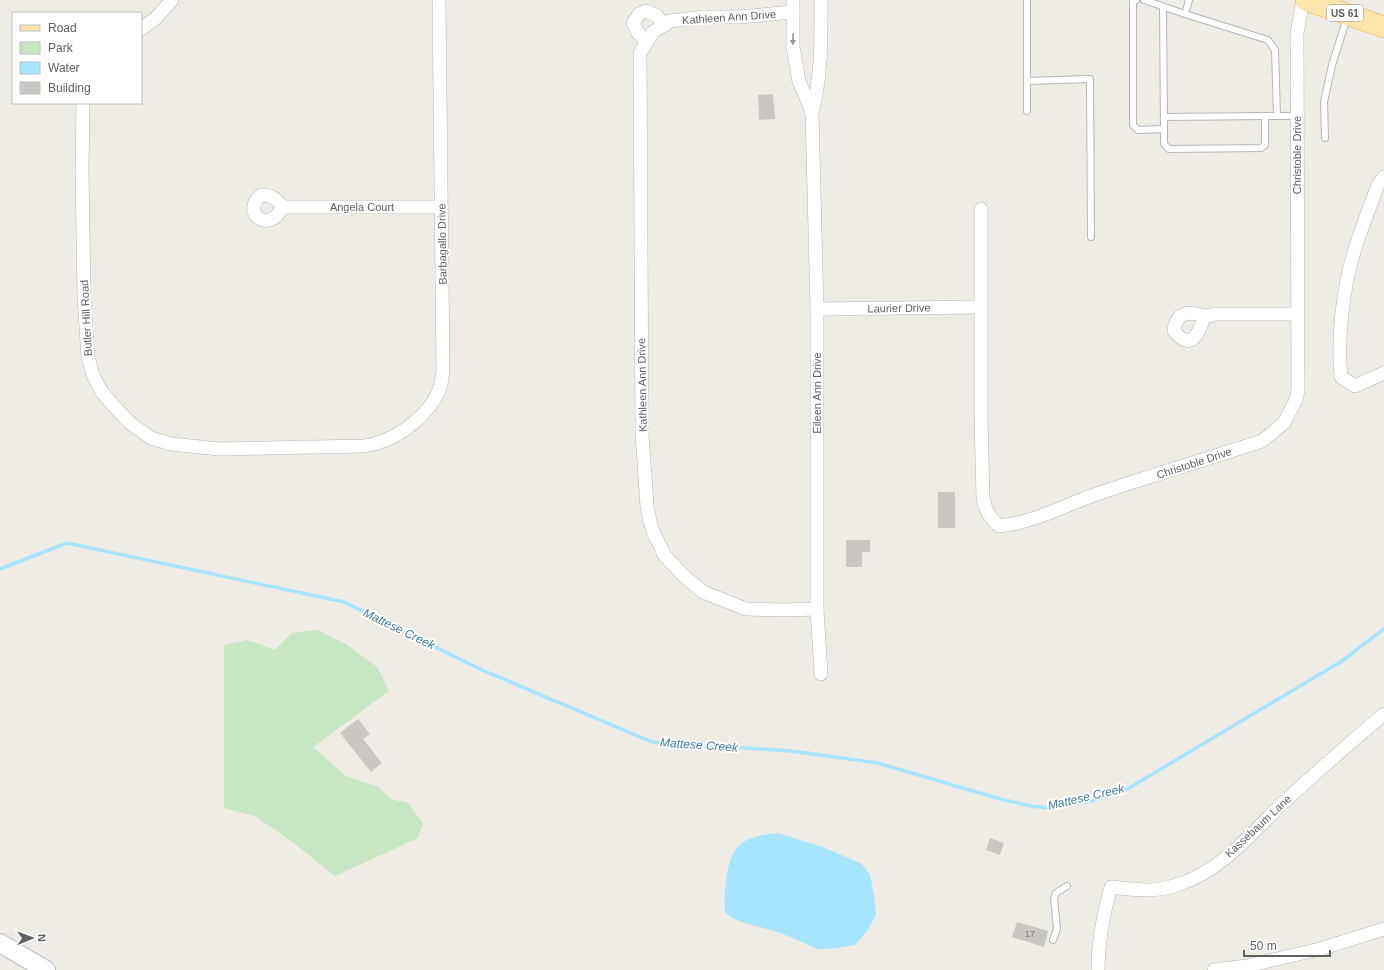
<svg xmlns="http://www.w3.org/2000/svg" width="1384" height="970" viewBox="0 0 1384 970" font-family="Arial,sans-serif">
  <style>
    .green { fill: #c7e6c2 }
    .water { fill: #a7e4fd }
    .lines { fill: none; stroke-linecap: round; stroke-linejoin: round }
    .stream { stroke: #a7e4fd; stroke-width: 3.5 }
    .building { fill: #cac6c1 }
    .lane-casing { stroke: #b3b6ba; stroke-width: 8 }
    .street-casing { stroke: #b3b6ba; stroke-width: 14 }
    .secondary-casing { stroke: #b2b6ba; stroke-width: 20 }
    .primary-casing { stroke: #efb25f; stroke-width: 22 }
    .lane { stroke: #fff; stroke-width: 6 }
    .street { stroke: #fff; stroke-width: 13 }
    .secondary { stroke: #fff; stroke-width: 18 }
    .primary { stroke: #fde5ac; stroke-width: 21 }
    .oneway { fill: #96999b }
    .labels { text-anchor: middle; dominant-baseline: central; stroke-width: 4; stroke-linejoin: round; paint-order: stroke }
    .number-label { font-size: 9px; fill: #787b7c }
    .shield { fill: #fff; stroke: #8e9193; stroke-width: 1 }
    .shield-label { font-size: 10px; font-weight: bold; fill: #5d6265 }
    .street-label { font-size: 11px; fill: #5d6265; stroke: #fff }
    .water-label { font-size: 12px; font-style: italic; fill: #3e7b9e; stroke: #fff }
  </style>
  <rect width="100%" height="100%" fill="#efebe5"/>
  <!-- green -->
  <polygon class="green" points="317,630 346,644 377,667 389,691 313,747 346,776 379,787 390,799 408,803 423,823 418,838 335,876 291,841 255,816 224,808 224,645 248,640 275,650 292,633"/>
  <!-- water -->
  <path class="water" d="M777,833l46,14 39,17 8,11 4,19 2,21 -8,15 -13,15 -17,3 -20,1 -37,-16 -36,-10 -13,-5 -7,-6c-1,-13 0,-25 2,-38 6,-33 18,-37 50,-41z"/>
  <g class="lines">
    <!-- stream -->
    <polyline class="stream" points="0,569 67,543 344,602 482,670 652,742 791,751 878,763 1000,799 1031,806 1049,808 1091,801 1124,791 1342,661 1384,629"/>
  </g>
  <!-- building -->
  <g class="building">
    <polygon points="773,94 775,119 759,120 758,95"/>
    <rect x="938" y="492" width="17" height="36"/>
    <polygon points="846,540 870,540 870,552 862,552 862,567 846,567"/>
    <polygon points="358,719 370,734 363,739 382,763 371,772 340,733"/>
    <polygon points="990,838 1004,843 1000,855 986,850"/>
    <polygon points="1017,922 1048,931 1044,947 1012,937"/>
  </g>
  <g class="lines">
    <!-- lane casing -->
    <g class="lane-casing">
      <g id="lane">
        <polyline points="1027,0 1027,111"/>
        <polyline points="1136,0 1133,2 1133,125 1138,130 1164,129 1164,144 1169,149 1261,148 1265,145 1265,116 1297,116"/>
        <polyline points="1144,0 1185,14 1189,0"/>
        <polyline points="1163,7 1164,129"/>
        <polyline points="1185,14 1268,40 1275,50 1277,116"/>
        <polyline points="1027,81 1090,79 1091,237"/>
        <polyline points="1164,117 1265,116"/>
        <polyline points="1325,138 1324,102 1332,65 1347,18"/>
        <polyline points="1053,940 1057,929 1054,898 1056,893 1067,886"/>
      </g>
    </g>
    <!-- street casing -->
    <g class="street-casing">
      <g id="street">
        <polyline points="793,0 793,47 799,81 812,112"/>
        <path d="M821,0c0,39 1,75 -9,112l5,197v300l4,65"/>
        <polyline points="793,12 739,17 704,17 670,21 653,32 640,53 642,434 647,506 650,522 654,534 665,556 684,576 703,592 746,609 785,610 817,609"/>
        <polyline points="141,29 156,18 172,0"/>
        <polyline points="647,42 638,33 633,23 639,14 646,11 657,16 665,25"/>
        <path d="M83,103l-1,66 2,129 4,59 5,18 8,16 12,14 17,18 21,15 20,6 48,5 145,-3c29,-4 57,-24 72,-49 5,-8 6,-18 7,-27l-4,-370"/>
        <path d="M1384,177l-6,8c-8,22 -17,44 -24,67 -11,36 -17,87 -13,125l14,9 29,-13"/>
        <path d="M283,207c-3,3 -5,8 -8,10 -15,11 -31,-8 -14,-22 10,0 15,3 22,12h158"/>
        <path d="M981,209v209l2,79c2,13 6,20 16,29 35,-3 65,-21 98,-32 55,-19 110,-35 165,-53l22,-18 12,-23 2,-10 -1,-357 6,-33"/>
        <polyline points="817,309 981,307"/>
        <path d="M1204,317c-5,17 -13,35 -30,14 1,-13 8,-20 22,-17 3,0 6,2 9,2 3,0 7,-1 10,-2h82"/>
        <path d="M1098,970c0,-28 5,-56 13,-83 27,3 43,6 69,-3 43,-14 74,-54 106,-84 32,-29 65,-58 98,-86"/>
        <polyline points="1214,970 1247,966 1320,949 1384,929"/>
      </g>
    </g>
    <!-- secondary casing -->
    <g class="secondary-casing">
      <polyline id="secondary" points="0,943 46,970"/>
    </g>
    <!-- primary casing -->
    <g class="primary-casing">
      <polyline id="primary" points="1306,0 1384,27"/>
    </g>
    <!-- lane -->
    <use href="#lane" class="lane"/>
    <!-- street -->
    <use href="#street" class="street"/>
    <!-- secondary -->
    <use href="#secondary" class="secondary"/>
    <!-- primary -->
    <use href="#primary" class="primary"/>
  </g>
  <!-- one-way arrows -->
  <defs><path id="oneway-solid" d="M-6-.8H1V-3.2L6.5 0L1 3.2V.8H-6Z"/></defs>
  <use class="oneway" href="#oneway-solid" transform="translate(793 39) rotate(91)"/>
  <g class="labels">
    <!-- number labels -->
    <g class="number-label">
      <text x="1030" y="934">17</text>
    </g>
    <!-- shield labels -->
    <rect class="shield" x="1327" y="5" width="36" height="16" rx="3"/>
    <g class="shield-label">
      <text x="1345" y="13">US 61</text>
    </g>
    <!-- street labels -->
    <g class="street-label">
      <text transform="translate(729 17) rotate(-4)">Kathleen Ann Drive</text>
      <text transform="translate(1297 155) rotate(-90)">Christoble Drive</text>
      <text x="362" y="207">Angela Court</text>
      <text transform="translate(442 244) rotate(-91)">Barbagallo Drive</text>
      <text transform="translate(899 308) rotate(-1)">Laurier Drive</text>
      <text transform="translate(86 318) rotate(-93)">Butler Hill Road</text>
      <text transform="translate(642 385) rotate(-91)">Kathleen Ann Drive</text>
      <text transform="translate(817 393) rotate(-90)">Eileen Ann Drive</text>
      <text transform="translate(1194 463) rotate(-18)">Christoble Drive</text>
      <text transform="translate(1258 826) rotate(-43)">Kassebaum Lane</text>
    </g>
    <!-- water labels -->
    <g class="water-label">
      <text transform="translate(399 629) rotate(26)">Mattese Creek</text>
      <text transform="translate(699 745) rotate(4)">Mattese Creek</text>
      <text transform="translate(1086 797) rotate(-13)">Mattese Creek</text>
    </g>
  </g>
  <!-- legend -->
  <rect x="12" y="12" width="130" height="92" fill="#ffffff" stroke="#bec0c1"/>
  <rect x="20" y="25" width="20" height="6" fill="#fde5ac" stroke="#bec0c1"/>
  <text x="48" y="32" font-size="12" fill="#5d6265">Road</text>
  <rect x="20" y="42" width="20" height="12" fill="#c7e6c2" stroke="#bec0c1"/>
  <text x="48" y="52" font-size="12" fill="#5d6265">Park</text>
  <rect x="20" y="62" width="20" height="12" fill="#a7e4fd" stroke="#bec0c1"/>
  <text x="48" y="72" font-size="12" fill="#5d6265">Water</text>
  <rect x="20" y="82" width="20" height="12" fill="#cac6c1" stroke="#bec0c1"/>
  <text x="48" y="92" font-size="12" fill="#5d6265">Building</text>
  <!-- north arrow -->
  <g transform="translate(32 938) rotate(89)" stroke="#ffffff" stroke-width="3" paint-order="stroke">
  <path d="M0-3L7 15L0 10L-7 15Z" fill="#5d6265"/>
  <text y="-6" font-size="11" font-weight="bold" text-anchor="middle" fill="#5d6265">N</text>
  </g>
  <!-- scale -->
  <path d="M1244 950v6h86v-6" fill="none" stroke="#5d6265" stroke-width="2"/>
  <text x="1250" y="950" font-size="12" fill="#5d6265" stroke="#ffffff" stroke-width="3" paint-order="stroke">50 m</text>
</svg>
